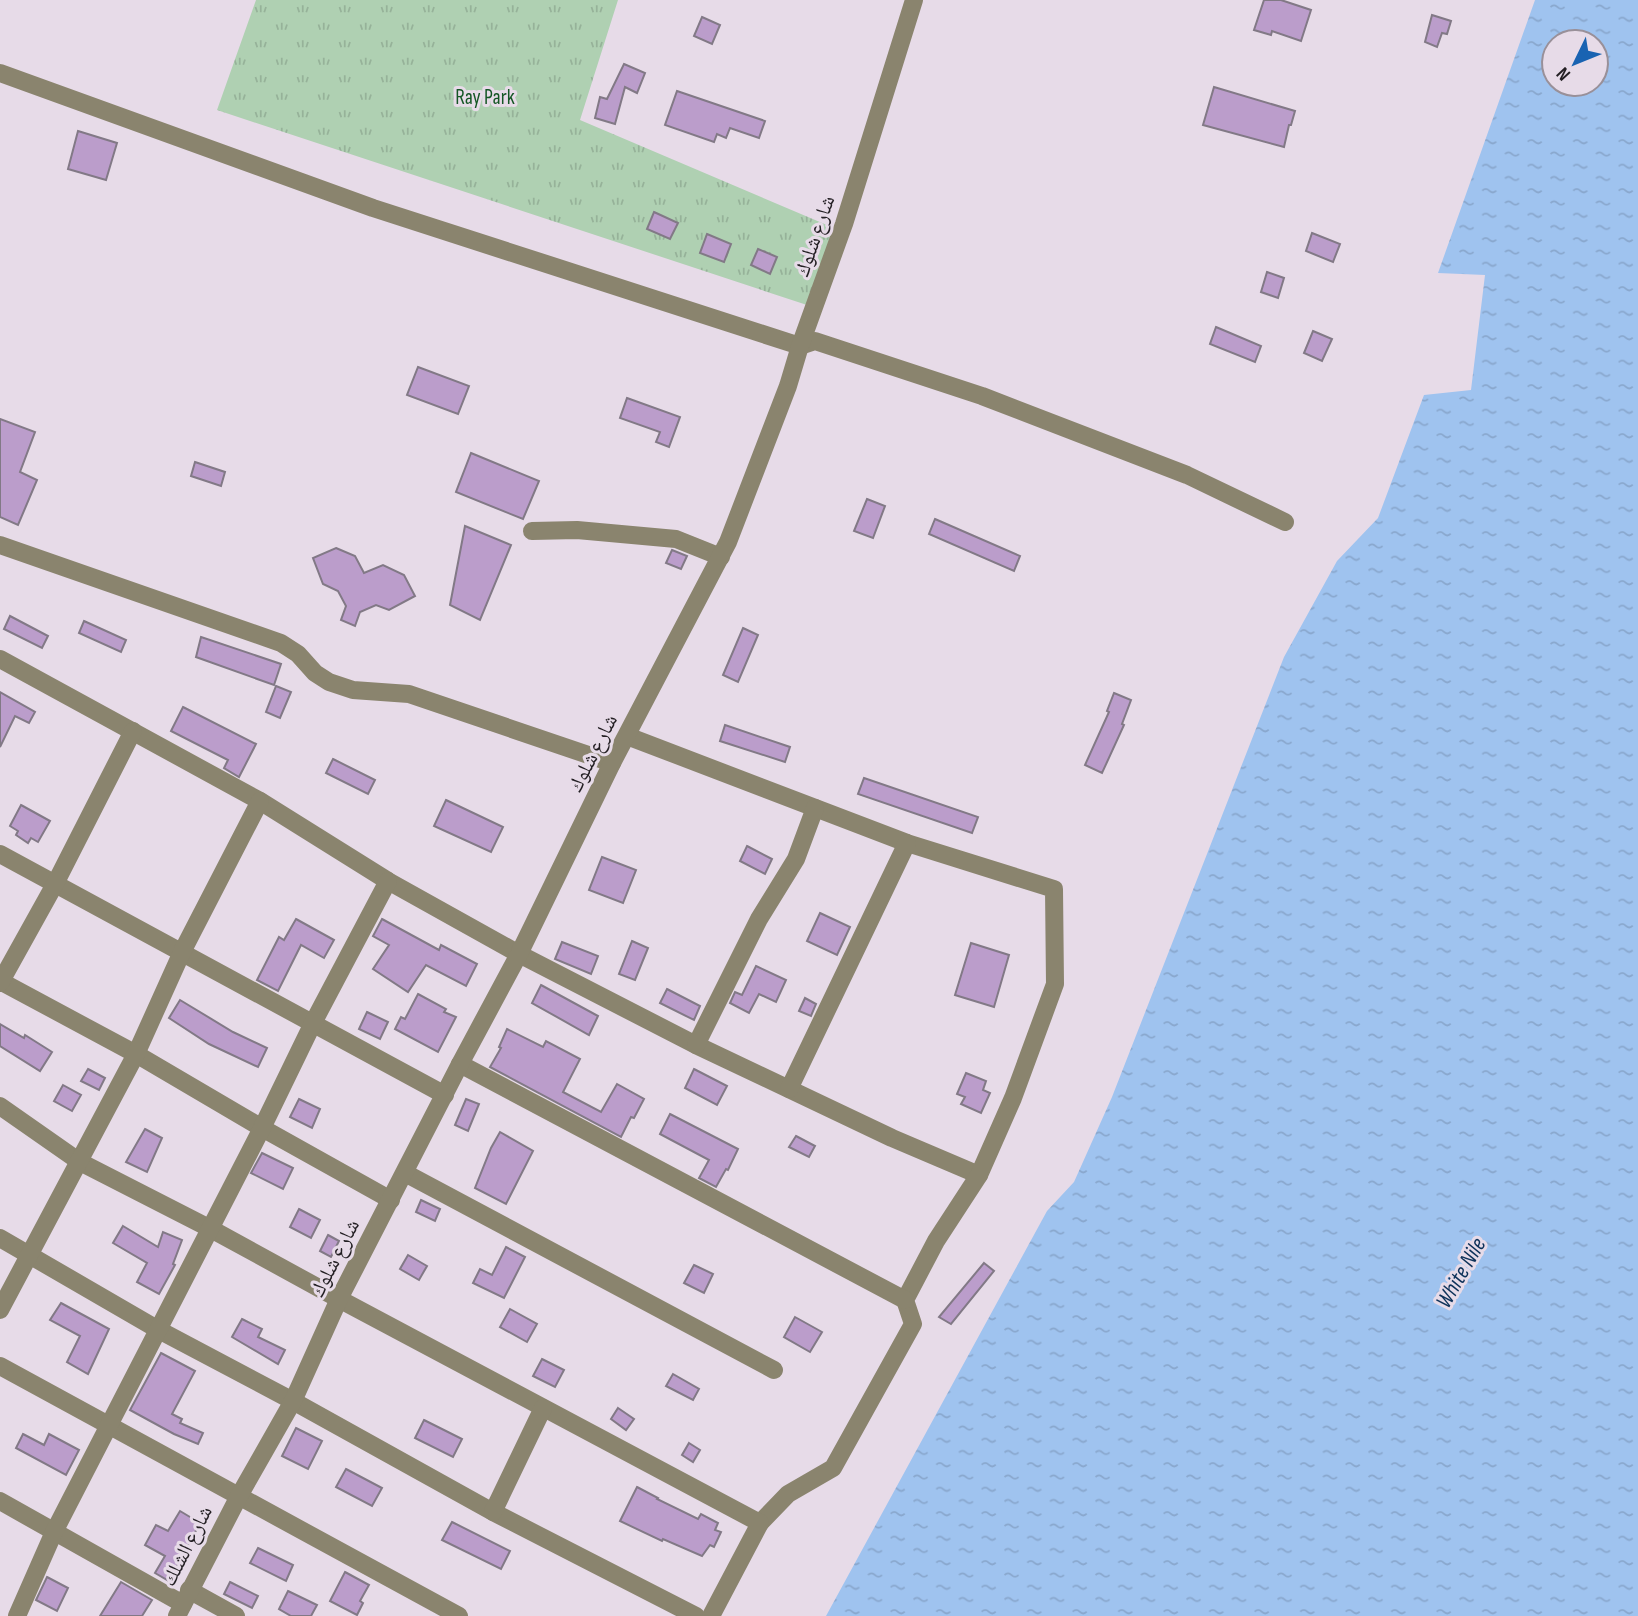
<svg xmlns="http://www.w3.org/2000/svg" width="1638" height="1616" viewBox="0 0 1638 1616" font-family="'Sofia Sans Condensed','Noto Naskh Arabic',sans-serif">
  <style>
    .park { fill: url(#park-tufts) }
    .water { fill: url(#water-ripples); fill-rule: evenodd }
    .building { fill: #bb9dcb; stroke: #827986; stroke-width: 2 }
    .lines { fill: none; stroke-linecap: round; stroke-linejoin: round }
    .minor { stroke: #8a846e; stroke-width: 18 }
    .labels { text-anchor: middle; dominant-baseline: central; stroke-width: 6; stroke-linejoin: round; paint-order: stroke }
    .park-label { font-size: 21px; fill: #155725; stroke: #e7dbe8 }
    .street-label { font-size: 21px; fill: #231f23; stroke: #e7dbe8 }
    .water-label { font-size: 23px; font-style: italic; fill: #0d3159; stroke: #e7dbe8 }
  </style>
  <defs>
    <pattern id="park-tufts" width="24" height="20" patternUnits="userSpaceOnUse" patternTransform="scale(1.75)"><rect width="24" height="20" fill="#afd0b2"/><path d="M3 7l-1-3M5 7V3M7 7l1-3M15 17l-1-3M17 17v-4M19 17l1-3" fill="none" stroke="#96b299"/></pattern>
    <pattern id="water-ripples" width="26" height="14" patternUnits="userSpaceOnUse" patternTransform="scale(1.75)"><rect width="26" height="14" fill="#9fc3ef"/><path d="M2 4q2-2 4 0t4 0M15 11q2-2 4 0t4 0" fill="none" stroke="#89a7cd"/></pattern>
  </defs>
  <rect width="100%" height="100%" fill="#e7dbe8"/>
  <!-- park -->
  <polygon class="park" points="256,0 618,0 580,120 834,228 807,305 217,110"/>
  <!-- water -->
  <path class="water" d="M1535,0h103v1616h-812l221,-405 27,-29 38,-85 172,-440 53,-96 41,-43 46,-123 47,-5 14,-115 -47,-2zM1554,42h42v42h-42z"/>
  <!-- building -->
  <g class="building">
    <polygon points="1264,0 1281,0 1311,10 1301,41 1272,31 1271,35 1254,30"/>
    <polygon points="1432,15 1451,21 1447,34 1442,33 1437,47 1425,42"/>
    <polygon points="702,17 720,25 712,44 694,36"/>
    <polygon points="624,64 645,73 637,93 625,87 615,124 595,118 600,97 607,99"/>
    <polygon points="1214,87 1295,111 1291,125 1289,125 1284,147 1203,125"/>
    <polygon points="677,91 765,121 759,138 730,128 726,138 717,134 714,142 665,125"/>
    <polygon points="78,131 117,143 106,180 68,169"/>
    <polygon points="654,212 678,223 670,239 647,229"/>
    <polygon points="1312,233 1340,244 1333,262 1306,251"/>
    <polygon points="707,234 731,244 724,262 700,253"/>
    <polygon points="758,249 777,257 770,274 751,265"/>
    <polygon points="1267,272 1284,278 1278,298 1261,292"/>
    <polygon points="1216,327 1261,346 1255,362 1210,344"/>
    <polygon points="1313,331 1332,339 1322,361 1304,353"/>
    <polygon points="418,367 469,386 458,414 407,395"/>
    <polygon points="627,398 680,417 669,447 656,442 660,432 620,418"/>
    <polygon points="0,419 35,432 20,472 37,480 18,525 0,517"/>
    <polygon points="471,453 539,481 523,519 456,492"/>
    <polygon points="195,462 225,472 221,486 191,476"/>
    <polygon points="867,499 885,506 873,538 854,531"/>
    <polygon points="935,519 1020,556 1014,571 929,534"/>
    <polygon points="465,526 511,545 480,620 450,605"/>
    <polygon points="336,548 355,556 364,573 383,565 404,575 415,596 389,610 376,605 360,612 355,626 341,620 346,606 338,591 323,584 313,558"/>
    <polygon points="672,550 687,556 681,569 666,563"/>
    <polygon points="10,616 48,636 42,648 4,629"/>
    <polygon points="84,621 126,640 121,652 79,633"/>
    <polygon points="743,628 758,635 738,682 723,675"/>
    <polygon points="201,637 281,664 274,685 196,657"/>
    <polygon points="276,686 291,692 280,718 266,712"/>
    <polygon points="0,692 35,712 29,723 15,716 0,747"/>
    <polygon points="1114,693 1131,700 1122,724 1124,725 1102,773 1085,765 1109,712 1107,711"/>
    <polygon points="183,707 256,744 239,777 224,768 228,760 171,731"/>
    <polygon points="725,725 790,747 785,762 720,741"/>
    <polygon points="333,759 375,780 368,794 326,773"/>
    <polygon points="864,778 978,817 972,833 858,794"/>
    <polygon points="446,800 503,827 491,852 434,826"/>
    <polygon points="21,805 50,821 38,842 31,838 28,843 16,835 18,831 10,826"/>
    <polygon points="747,846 772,859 765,874 740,861"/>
    <polygon points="602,857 636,870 623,903 589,890"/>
    <polygon points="820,913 850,927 837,955 807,941"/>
    <polygon points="296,919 334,940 324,958 301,945 278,991 257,980 279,937 284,940"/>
    <polygon points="382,919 439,950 441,945 477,964 466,986 426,965 408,992 373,969 389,945 373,936"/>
    <polygon points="632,941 648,948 635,980 619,974"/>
    <polygon points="562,942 598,956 591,974 555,959"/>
    <polygon points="971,943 1009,955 994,1007 955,995"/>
    <polygon points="756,966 786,980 776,1002 759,994 749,1013 730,1003 735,992 742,995"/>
    <polygon points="541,985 598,1016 589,1035 532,1003"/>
    <polygon points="667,989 700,1006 694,1020 660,1003"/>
    <polygon points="418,994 446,1009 444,1012 456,1017 438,1052 395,1029 401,1017 405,1019"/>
    <polygon points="805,998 816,1004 811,1016 799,1011"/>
    <polygon points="180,1000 233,1032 267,1048 258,1067 209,1044 169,1018"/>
    <polygon points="367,1012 388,1022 380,1039 359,1029"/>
    <polygon points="0,1024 24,1038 25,1035 52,1052 40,1071 0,1046"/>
    <polygon points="507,1029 543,1047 546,1041 580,1059 563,1092 601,1112 617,1084 644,1099 634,1118 631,1117 621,1137 490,1067 501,1048 499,1047"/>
    <polygon points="88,1069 105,1078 99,1090 81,1081"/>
    <polygon points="694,1069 727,1086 717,1105 685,1088"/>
    <polygon points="966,1073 986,1081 983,1090 990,1093 981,1113 961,1104 965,1097 957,1094"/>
    <polygon points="63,1085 81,1095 72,1111 54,1101"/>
    <polygon points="299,1099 320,1109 312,1128 290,1117"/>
    <polygon points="466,1099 479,1104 468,1131 455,1125"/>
    <polygon points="670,1114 738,1149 728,1170 726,1169 716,1187 699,1178 709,1160 660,1134"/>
    <polygon points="145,1129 162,1138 147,1172 126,1162"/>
    <polygon points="500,1132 533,1151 506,1204 475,1188 491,1148"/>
    <polygon points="796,1136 815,1146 809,1157 789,1147"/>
    <polygon points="262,1153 293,1168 283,1189 251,1173"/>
    <polygon points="421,1200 440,1209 435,1221 416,1212"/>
    <polygon points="299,1209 320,1220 311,1238 290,1227"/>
    <polygon points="123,1226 158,1247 163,1232 182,1240 173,1264 175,1265 159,1294 137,1282 147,1263 113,1243"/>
    <polygon points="328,1235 339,1241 331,1257 320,1251"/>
    <polygon points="506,1247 525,1257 504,1298 473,1283 480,1269 492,1275"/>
    <polygon points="408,1255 427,1266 419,1280 400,1269"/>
    <polygon points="984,1263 994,1271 951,1324 939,1317"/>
    <polygon points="694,1265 713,1274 704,1293 684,1283"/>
    <polygon points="61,1303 109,1329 88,1374 67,1362 80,1336 50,1320"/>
    <polygon points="510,1309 537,1324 527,1342 500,1327"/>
    <polygon points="795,1317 822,1332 810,1352 784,1337"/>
    <polygon points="242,1319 262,1329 258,1337 285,1350 278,1364 232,1337"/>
    <polygon points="161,1353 195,1371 172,1414 182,1419 180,1423 203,1433 198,1444 174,1434 130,1410"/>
    <polygon points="542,1359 564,1370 555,1387 533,1376"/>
    <polygon points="673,1374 699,1389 693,1400 666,1386"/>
    <polygon points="618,1408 634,1419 626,1430 611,1419"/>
    <polygon points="424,1420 462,1439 453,1457 415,1438"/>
    <polygon points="296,1428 322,1441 308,1469 282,1456"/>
    <polygon points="23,1434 44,1445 49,1434 79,1450 66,1475 16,1448"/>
    <polygon points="689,1443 700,1450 693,1462 682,1455"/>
    <polygon points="346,1469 382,1488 372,1506 336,1487"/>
    <polygon points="637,1487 658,1498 657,1499 698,1519 701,1514 718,1523 715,1530 721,1532 714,1547 710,1545 702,1556 663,1539 662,1541 620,1521"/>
    <polygon points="180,1511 200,1523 169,1581 155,1573 165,1556 145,1545 156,1525 168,1531"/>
    <polygon points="452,1522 510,1551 501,1569 442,1540"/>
    <polygon points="258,1548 293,1565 286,1581 250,1563"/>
    <polygon points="345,1572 369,1585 360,1601 363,1603 357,1615 330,1601"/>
    <polygon points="47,1577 68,1588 57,1611 36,1600"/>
    <polygon points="121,1582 152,1600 142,1616 100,1616"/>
    <polygon points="230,1582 258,1596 252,1608 224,1594"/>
    <polygon points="288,1591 317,1605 311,1616 291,1616 279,1609"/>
  </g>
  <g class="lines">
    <!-- minor -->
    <g class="minor">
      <polyline points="0,73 373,208 800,346 815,341 982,396 1187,475 1285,522"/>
      <polyline points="532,531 577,530 676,539 721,557"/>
      <polyline points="0,545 281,643 298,654 315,673 329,682 353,690 409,694 612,763"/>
      <polyline points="0,659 260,801 388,881 519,954 696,1045 892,1138 979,1175"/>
      <polyline points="627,736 907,843 1054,889 1055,984 1013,1098 979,1175 936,1241 905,1300 913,1324 833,1468 788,1494 760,1523"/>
      <polyline points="0,854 445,1095"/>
      <polyline points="0,981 136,1054 262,1128 391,1200"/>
      <polyline points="0,983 55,884 133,731"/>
      <polyline points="696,1045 759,919 796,859 815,808"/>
      <polyline points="460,1064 905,1300"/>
      <polyline points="789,1089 907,843"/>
      <polyline points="0,1106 80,1162 211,1229 339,1299 760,1523 711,1616"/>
      <polyline points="405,1173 774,1370"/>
      <polyline points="0,1238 157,1329 293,1401 493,1512 696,1616"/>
      <polyline points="0,1310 136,1054 182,952 260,801"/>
      <polyline points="0,1366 459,1616"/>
      <polyline points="0,1501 183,1604"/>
      <polyline points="493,1512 543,1408"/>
      <polyline points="189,1590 236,1616"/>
      <polyline points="17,1616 54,1532 262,1128 313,1023 388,881"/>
      <polyline points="177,1616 239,1496 293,1401 339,1299 460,1064 519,954 612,763 728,542 788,386 800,346 844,224 914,0"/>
    </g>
  </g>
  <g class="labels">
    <!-- park labels -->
    <g class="park-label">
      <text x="485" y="97">Ray Park</text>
    </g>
    <!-- street labels -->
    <g class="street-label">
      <text transform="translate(815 236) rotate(-71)">شارع شلوك</text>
      <text transform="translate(593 753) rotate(-63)">شارع شلوك</text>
      <text transform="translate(335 1258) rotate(-63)">شارع شلوك</text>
      <text transform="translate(187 1546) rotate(-63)">شارع الشلك</text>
    </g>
    <!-- water labels -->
    <g class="water-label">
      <text transform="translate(1461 1273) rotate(-60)">White Nile</text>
    </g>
  </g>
  <!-- north arrow -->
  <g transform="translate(1575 63) rotate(227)"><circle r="33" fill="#e7dbe8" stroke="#999099" stroke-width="2"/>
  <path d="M0-5L12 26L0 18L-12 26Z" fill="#1963b2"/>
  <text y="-10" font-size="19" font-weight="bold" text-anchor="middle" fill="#231f23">N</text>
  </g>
</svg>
